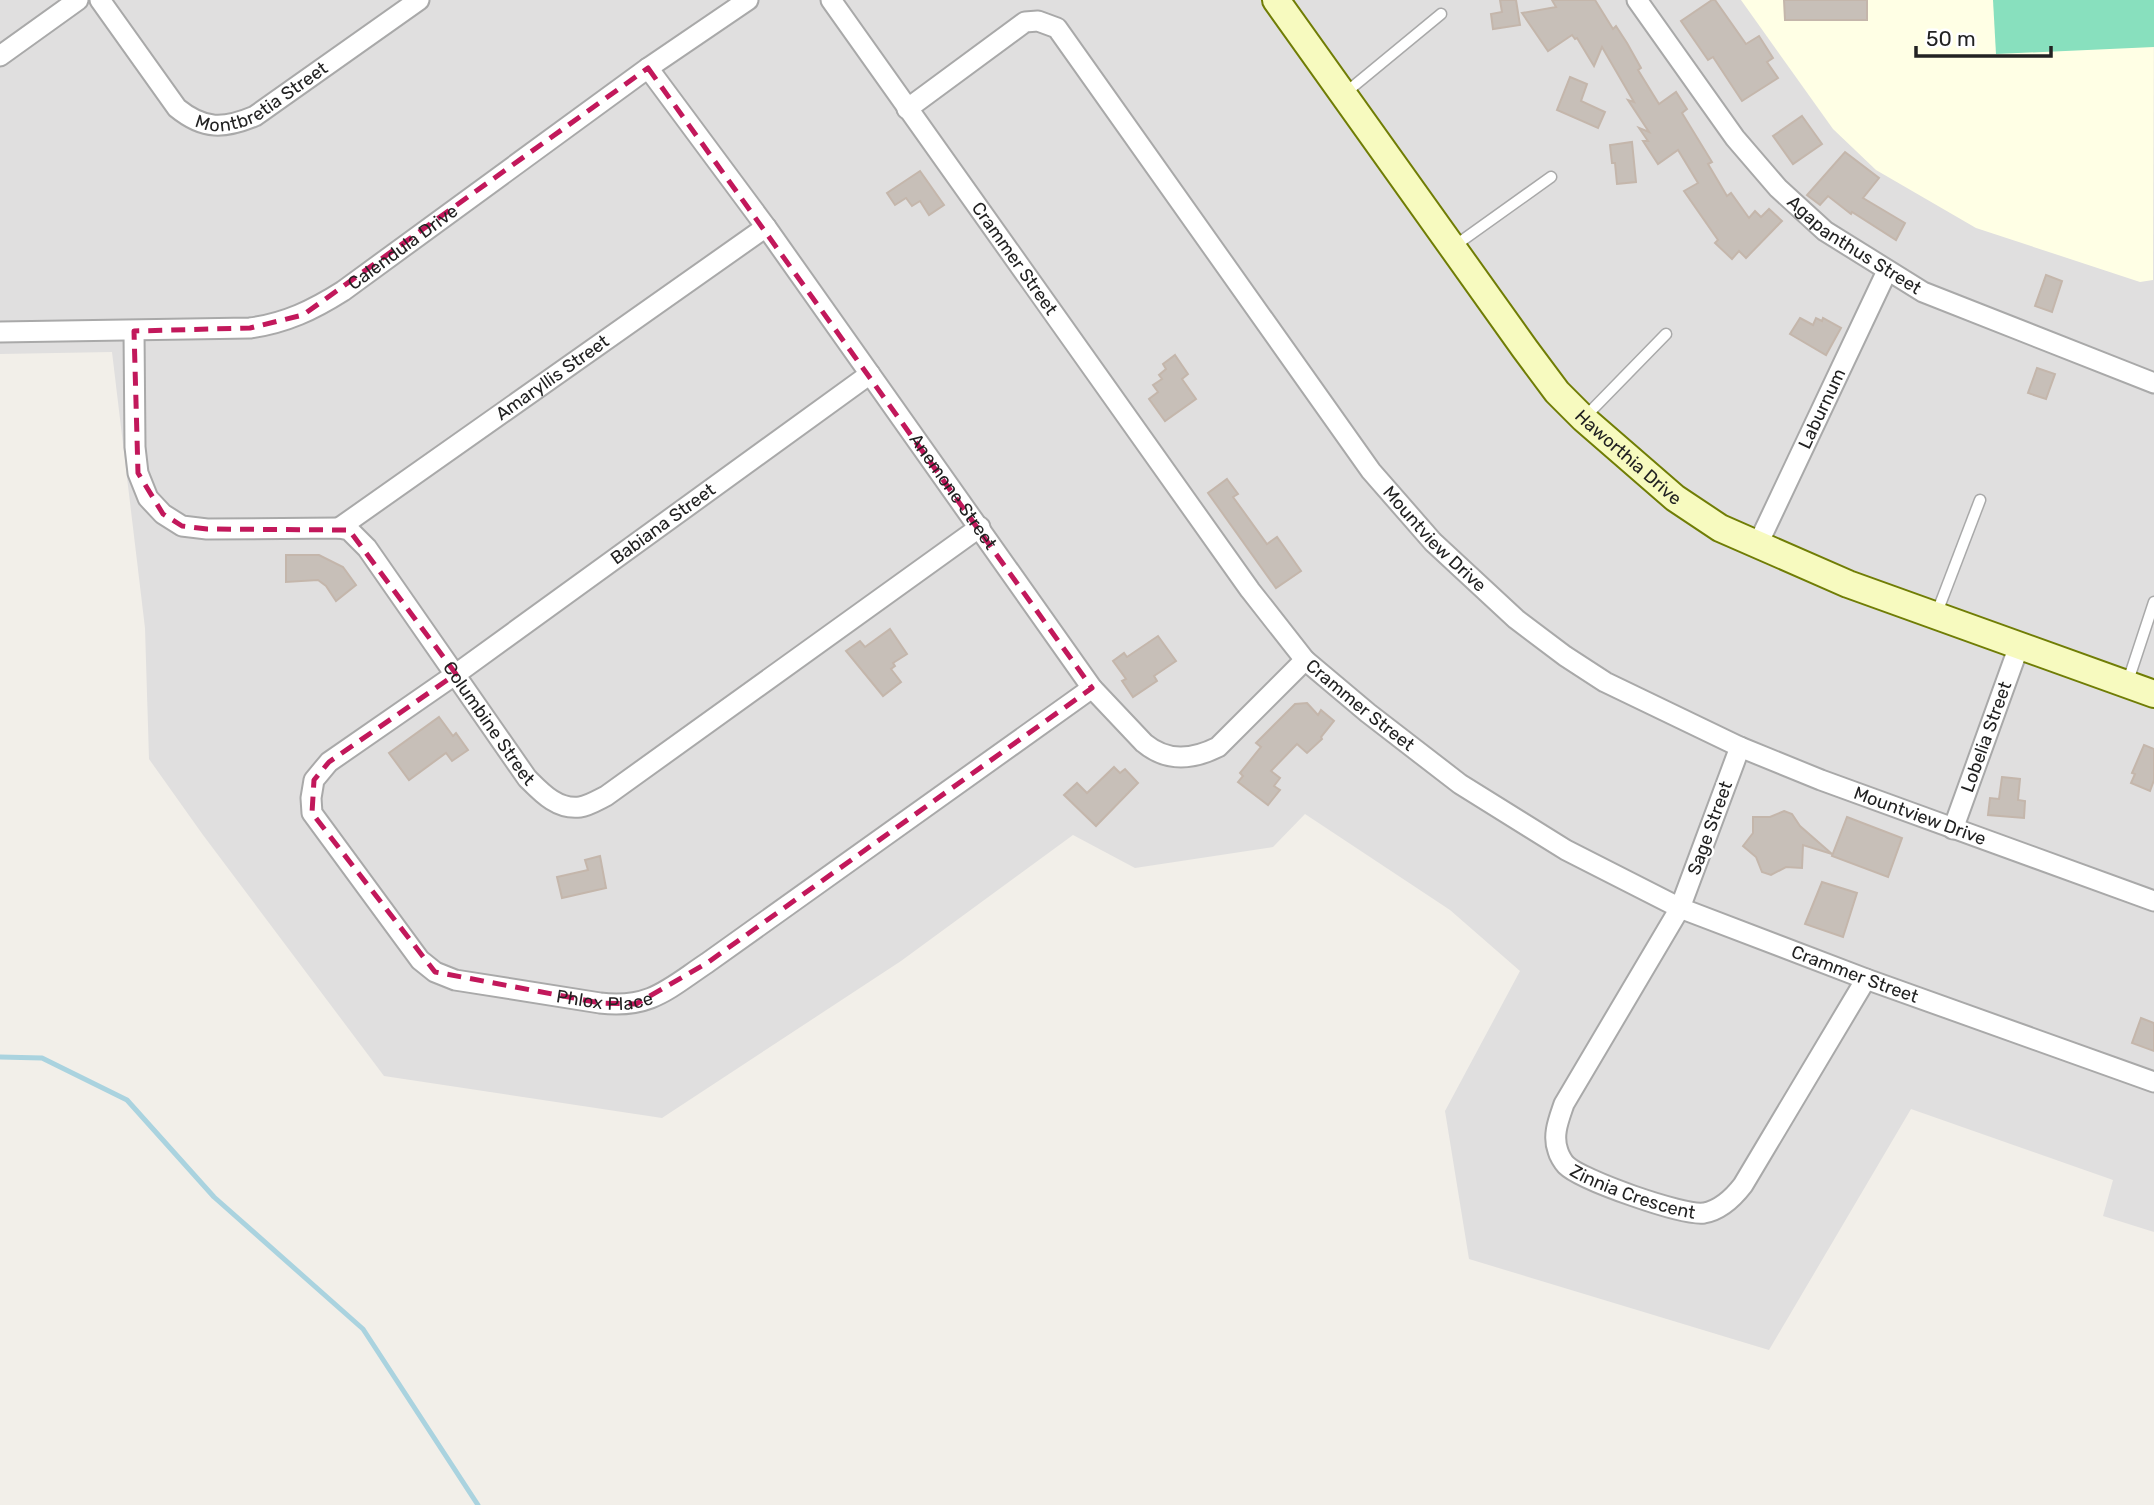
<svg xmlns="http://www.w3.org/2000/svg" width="2154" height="1505" viewBox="0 0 2154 1505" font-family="Rubik,sans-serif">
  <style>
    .residential { fill: #e0dfdf }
    .education { fill: #ffffe5 }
    .pitch { fill: #88e0be }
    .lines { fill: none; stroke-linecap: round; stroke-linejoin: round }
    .stream { stroke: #aad3df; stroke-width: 5 }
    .building { fill: #c7bfb8; stroke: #c4b6ab; stroke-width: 2 }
    .lane-casing { stroke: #a9a9a9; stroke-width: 13 }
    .street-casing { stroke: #a9a9a9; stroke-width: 23 }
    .secondary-casing { stroke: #707d05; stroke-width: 30 }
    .lane { stroke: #fff; stroke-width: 10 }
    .street { stroke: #fff; stroke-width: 19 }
    .secondary { stroke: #f7fabf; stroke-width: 26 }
    .marked { fill: none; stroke: #c2185b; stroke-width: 5; stroke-dasharray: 14 9; stroke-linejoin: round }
    .labels { text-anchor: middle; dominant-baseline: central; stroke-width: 5; stroke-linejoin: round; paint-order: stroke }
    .street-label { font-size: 18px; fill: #222; stroke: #fff }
  </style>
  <rect width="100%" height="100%" fill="#f2efe9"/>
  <!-- residential -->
  <polygon class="residential" points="0,0 2154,0 2154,1232 2103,1216 2113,1180 1911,1109 1769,1350 1469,1259 1445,1111 1520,971 1450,910 1305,814 1273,847 1135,868 1073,835 901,961 662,1118 384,1076 203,835 149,759 145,628 112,352 0,354"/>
  <!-- education -->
  <polygon class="education" points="1741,0 2154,0 2153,280 2140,282 1976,228 1876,170 1833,129"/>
  <!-- pitch -->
  <polygon class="pitch" points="1993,0 2154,0 2154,47 1996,54"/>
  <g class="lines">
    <!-- stream -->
    <polyline class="stream" points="0,1057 42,1058 127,1100 214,1197 363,1329 478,1505"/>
  </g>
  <!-- building -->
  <g class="building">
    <polygon points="1500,0 1516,0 1520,25 1493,29 1491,14 1502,12"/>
    <polygon points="1552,0 1595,0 1613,29 1616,26 1627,43 1641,68 1638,70 1659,104 1676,92 1687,109 1682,113 1712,162 1708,164 1727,196 1731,193 1749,218 1755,211 1761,217 1769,209 1782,221 1746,258 1739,251 1732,259 1715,243 1718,240 1684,191 1698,183 1678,150 1658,164 1643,141 1648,141 1639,128 1649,132 1628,100 1634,102 1602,47 1594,66 1577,38 1575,39 1572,35 1548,51 1522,13 1556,7"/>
    <polygon points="1712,0 1715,0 1746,44 1759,36 1773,58 1767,62 1778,78 1742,101 1713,57 1708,60 1681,21"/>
    <polygon points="1784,0 1867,0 1867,20 1785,20"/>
    <polygon points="1570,77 1587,84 1581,101 1605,112 1598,128 1557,110"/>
    <polygon points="1802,116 1822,144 1793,164 1773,136"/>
    <polygon points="1632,142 1636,182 1617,184 1615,163 1612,163 1610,145"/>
    <polygon points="1845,152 1879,178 1863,198 1905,223 1896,240 1852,212 1851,214 1828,196 1820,205 1807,195"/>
    <polygon points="920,171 944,205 929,215 920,201 912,206 906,198 895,205 887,193"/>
    <polygon points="2046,275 2062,281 2052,312 2035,306"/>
    <polygon points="1800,318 1813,325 1816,318 1822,321 1823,318 1841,328 1826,355 1790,334"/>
    <polygon points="1175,355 1188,374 1182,379 1196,399 1165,421 1149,399 1158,392 1153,385 1162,379 1159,375 1166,369 1163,364"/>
    <polygon points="2037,368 2055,374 2046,399 2028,393"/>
    <polygon points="1227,479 1238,494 1233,497 1267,544 1277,537 1301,571 1276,588 1208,493"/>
    <polygon points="286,555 319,555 343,567 356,585 336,601 326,586 318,580 286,582"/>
    <polygon points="890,629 907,654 893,663 895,666 891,669 901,682 883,696 846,651 860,641 865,647"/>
    <polygon points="1158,636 1176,661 1154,676 1157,681 1133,697 1122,681 1126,679 1113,661 1124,653 1127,657"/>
    <polygon points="1307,703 1318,715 1321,710 1334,721 1321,737 1322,739 1307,753 1297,744 1271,771 1280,778 1274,786 1280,790 1268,805 1238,782 1243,776 1240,773 1261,747 1256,743 1295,704"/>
    <polygon points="439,717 453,736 456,733 468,750 452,761 446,753 409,780 389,753"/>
    <polygon points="2144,745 2154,749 2154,780 2150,791 2131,783 2135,774 2132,773"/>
    <polygon points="1114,767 1120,773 1125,769 1138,783 1096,826 1064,795 1077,783 1087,793"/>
    <polygon points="2002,777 2020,779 2018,800 2025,801 2024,818 1988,815 1990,798 1999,799"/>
    <polygon points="1784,811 1792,814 1800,826 1832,854 1803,845 1802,868 1786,867 1771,875 1762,872 1756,857 1743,846 1753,833 1753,817 1770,817"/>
    <polygon points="1847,817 1902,838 1888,877 1832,856"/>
    <polygon points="600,856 606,888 562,898 557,877 588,870 585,860"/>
    <polygon points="1822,882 1857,893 1843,937 1805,924"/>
    <polygon points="2141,1018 2154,1023 2154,1051 2132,1043"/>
  </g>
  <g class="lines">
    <!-- lane casing -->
    <g class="lane-casing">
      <g id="lane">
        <polyline points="1344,94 1441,14"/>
        <polyline points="1453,247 1551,177"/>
        <polyline points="1584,418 1666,334"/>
        <polyline points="1936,615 1980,500"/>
        <polyline points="2127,684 2154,602"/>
      </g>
    </g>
    <!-- street casing -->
    <g class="street-casing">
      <g id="street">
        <path id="s1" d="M100,0l77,108c27,22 47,21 78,8l164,-116"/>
        <path id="s2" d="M831,0l419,590 55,70 63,53 92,71 106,66 114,58 186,71 288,103"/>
        <path id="s3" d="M1637,0l98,138 43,50 47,43 98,61 231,91"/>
        <polyline points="0,56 78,0"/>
        <path id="s4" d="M648,68l118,159 326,461 52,55c23,19 48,17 74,4l87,-87"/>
        <path id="s5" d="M907,109l118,-87 13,-1 19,7 314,443 62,71 83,77 49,37 40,26 135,65 81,33 333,121"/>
        <path id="s6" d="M134,331l1,116 3,26 10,25 15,16 19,12 25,3 132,-1 10,2 18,18 160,230c14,14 30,32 53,29 8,-1 18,-7 26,-11l374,-269"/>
        <path id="s7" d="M0,332l250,-4c36,-5 63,-18 93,-37l305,-223 100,-68"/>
        <path id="s8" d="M870,374l-414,300 -127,88 -15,18 -3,18 1,15 108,147 15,12 20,8 145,23c50,6 68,-14 107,-40l385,-275"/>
        <path id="s9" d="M339,528l427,-301"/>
        <path id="s10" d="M1757,546l130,-275"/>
        <path id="s11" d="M1740,747l-60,161 -116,196c-5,15 -12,31 -6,47 1,4 5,11 8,14 15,15 117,51 138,48 17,-3 29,-15 39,-28l123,-206"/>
        <path id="s12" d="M1953,829l66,-183"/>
      </g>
    </g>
    <!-- secondary casing -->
    <g class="secondary-casing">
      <g id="secondary">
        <path id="s13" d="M1276,0l249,349 32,43 27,27 91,79 45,30 128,56 306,110"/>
      </g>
    </g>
    <!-- lane -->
    <use href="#lane" class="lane"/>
    <!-- street -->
    <use href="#street" class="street"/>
    <!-- secondary -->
    <use href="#secondary" class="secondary"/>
  </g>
  <!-- marked area -->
  <path class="marked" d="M648,68l444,620 -385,275 -71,41 -36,-1 -165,-31 -123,-159 2,-33 15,-18 127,-88 -107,-144 -142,-1 -25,-3 -19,-12 -25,-41 -4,-142 116,-3 53,-13z"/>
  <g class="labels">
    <!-- street labels -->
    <g class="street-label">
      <text stroke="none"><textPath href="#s1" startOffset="229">Montbretia Street</textPath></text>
      <text stroke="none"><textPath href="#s3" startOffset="331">Agapanthus Street</textPath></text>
      <text stroke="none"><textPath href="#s7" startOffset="425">Calendula Drive</textPath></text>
      <text stroke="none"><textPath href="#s2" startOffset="317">Crammer Street</textPath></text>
      <text stroke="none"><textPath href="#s9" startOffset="261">Amaryllis Street</textPath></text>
      <text stroke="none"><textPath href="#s10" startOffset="152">Laburnum</textPath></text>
      <text stroke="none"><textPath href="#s13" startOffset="579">Haworthia Drive</textPath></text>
      <text stroke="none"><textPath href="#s4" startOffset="522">Anemone Street</textPath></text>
      <text transform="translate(663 524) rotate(-36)">Babiana Street</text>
      <text stroke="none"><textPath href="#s5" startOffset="816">Mountview Drive</textPath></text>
      <text stroke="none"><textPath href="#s2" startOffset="884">Crammer Street</textPath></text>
      <text stroke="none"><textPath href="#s6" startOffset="620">Columbine Street</textPath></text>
      <text stroke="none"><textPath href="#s12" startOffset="98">Lobelia Street</textPath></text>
      <text stroke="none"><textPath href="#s5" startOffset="1382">Mountview Drive</textPath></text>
      <text transform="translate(1710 828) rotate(-70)">Sage Street</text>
      <text stroke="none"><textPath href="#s2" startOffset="1451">Crammer Street</textPath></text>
      <text stroke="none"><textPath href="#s8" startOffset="1097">Phlox Place</textPath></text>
      <text stroke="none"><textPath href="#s11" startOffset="537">Zinnia Crescent</textPath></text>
    </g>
  </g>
  <!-- scale -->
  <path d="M1916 46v10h135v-10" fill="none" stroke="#222222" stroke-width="3.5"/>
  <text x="1926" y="46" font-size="21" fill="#222222" stroke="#ffffff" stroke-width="5" paint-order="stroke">50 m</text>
</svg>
